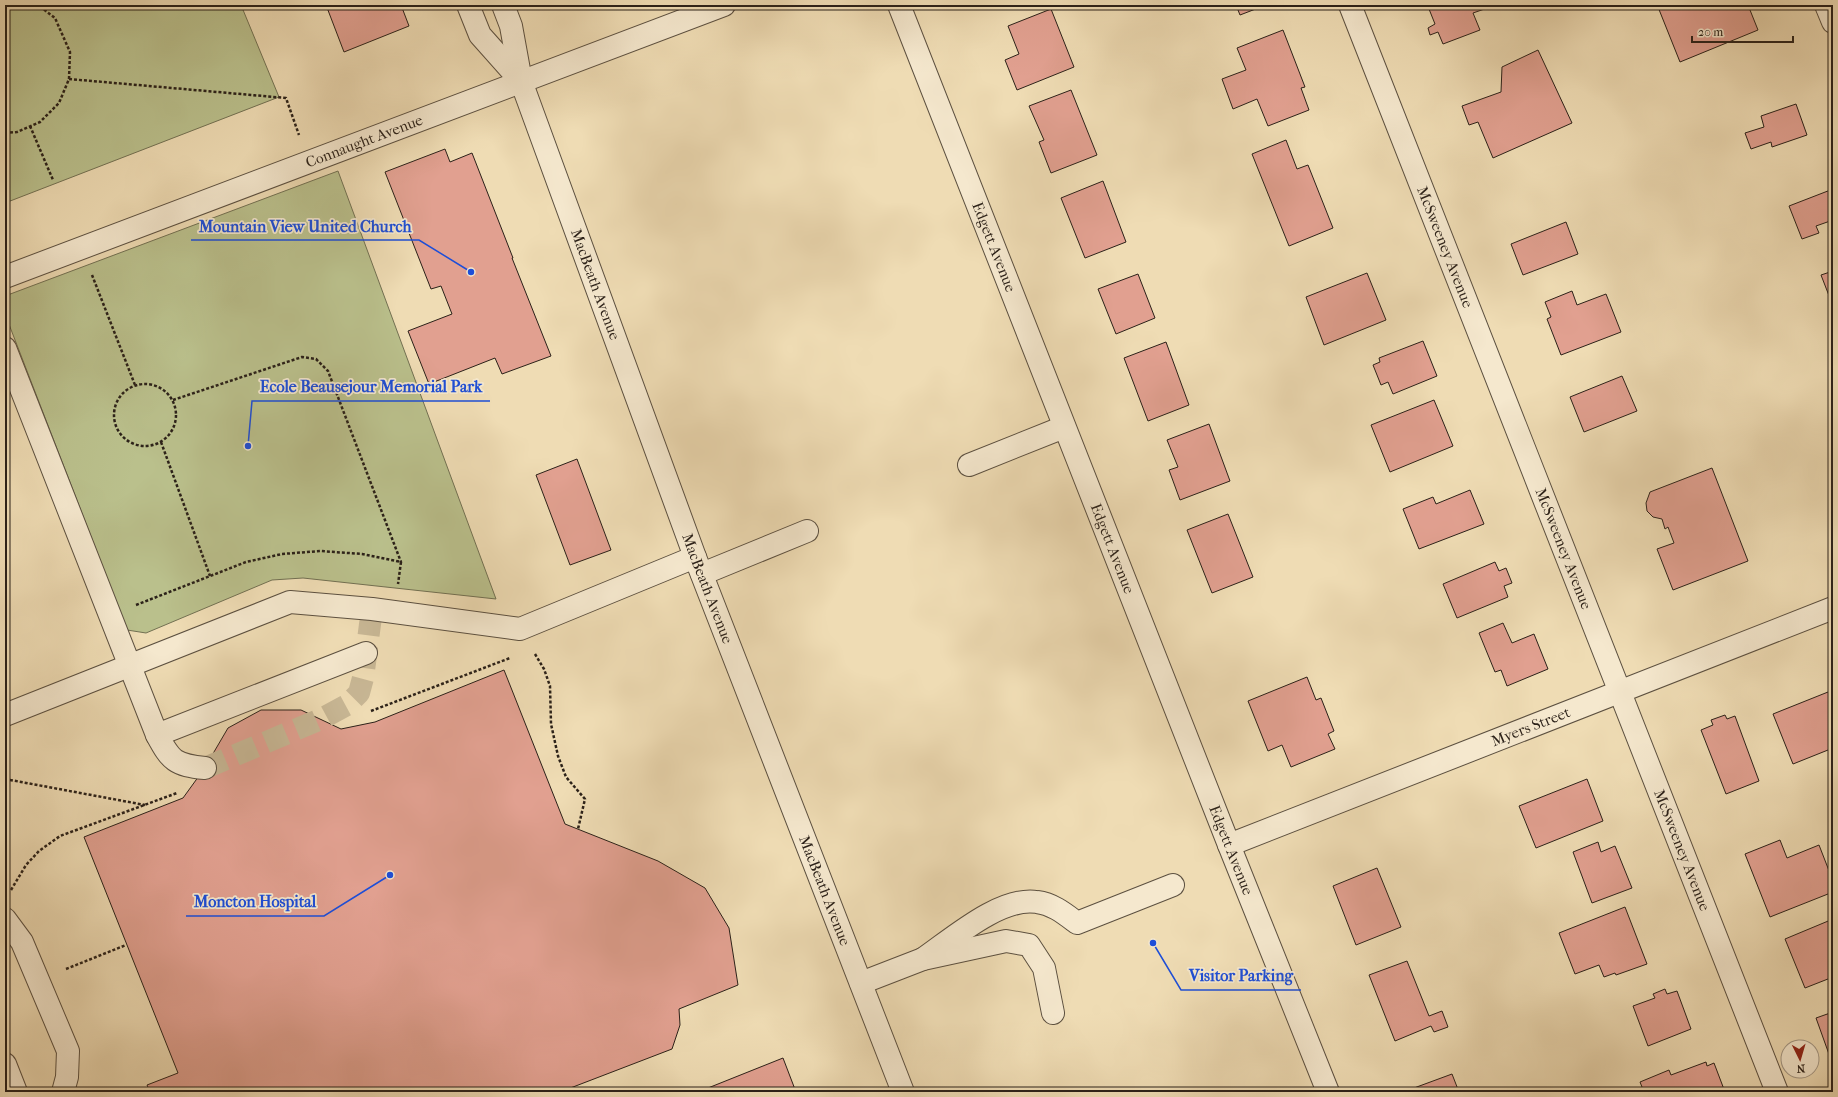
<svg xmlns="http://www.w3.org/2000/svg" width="1838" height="1097" viewBox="0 0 1838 1097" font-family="'IM FELL French Canon',serif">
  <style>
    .green { fill: #bac08c; stroke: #727052 }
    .building { fill: #e1a090; stroke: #2b2119 }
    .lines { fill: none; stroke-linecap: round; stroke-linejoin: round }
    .minor-tunnel { stroke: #c8b795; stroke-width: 22; stroke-dasharray: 22 11; stroke-linecap: butt }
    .minor-casing { stroke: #5c5040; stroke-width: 24 }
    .path { stroke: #2b2119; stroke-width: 2.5; stroke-dasharray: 3 2; stroke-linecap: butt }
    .minor { stroke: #f5e8ce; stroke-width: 22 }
    .labels { text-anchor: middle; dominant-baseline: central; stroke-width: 3.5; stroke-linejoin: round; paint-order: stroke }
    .street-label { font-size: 15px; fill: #2b2119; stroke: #f5e8ce }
    .leader { fill: none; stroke: #1d4ed8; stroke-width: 1.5 }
    .callout-dot { fill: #1d4ed8; stroke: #f5e8ce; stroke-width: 1.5 }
    .callout-label { font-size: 16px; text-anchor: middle; font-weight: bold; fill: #1d4ed8; stroke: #f5e8ce; stroke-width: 3.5; stroke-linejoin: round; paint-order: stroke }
  </style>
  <rect width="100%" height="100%" fill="#efdcb4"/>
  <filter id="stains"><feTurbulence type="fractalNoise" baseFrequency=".005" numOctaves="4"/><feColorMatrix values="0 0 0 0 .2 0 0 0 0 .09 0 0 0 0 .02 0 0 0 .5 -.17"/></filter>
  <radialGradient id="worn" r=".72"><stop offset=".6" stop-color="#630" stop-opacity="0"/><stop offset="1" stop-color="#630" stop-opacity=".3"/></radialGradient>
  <!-- green -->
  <g class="green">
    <polygon points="5,5 241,5 279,97 5,203"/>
    <polygon points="338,171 496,599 303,578 272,580 146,633 127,630 5,314 5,296"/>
  </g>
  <!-- building -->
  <g class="building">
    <polygon points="326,5 401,5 409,26 344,52"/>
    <polygon points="1236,5 1266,5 1240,15"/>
    <polygon points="1438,5 1493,5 1493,6 1473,13 1480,30 1443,44 1438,32 1430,35 1428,28 1435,24 1429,9"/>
    <polygon points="1664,5 1748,5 1758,30 1680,62 1658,7"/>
    <polygon points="1051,9 1074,67 1017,90 1005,60 1019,54 1008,26"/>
    <polygon points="1283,30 1305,87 1301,88 1309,110 1268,126 1257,99 1233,109 1222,79 1246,70 1237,48"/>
    <polygon points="1538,50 1572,123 1493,158 1478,122 1469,125 1462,106 1501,92 1502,67"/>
    <polygon points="1071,90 1097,155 1051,173 1039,142 1044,140 1029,106"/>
    <polygon points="1796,104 1807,135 1772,147 1771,142 1751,149 1745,133 1764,127 1761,116"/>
    <polygon points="1286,140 1297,169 1308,165 1333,228 1289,246 1252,154"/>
    <polygon points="445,149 450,162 472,153 513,258 512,258 551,356 502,374 495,358 429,384 408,331 452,314 441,286 431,289 385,172"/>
    <polygon points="1103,181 1126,242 1085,258 1061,198"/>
    <polygon points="1833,189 1833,220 1816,226 1819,233 1802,239 1789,206"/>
    <polygon points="1566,222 1578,254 1523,275 1511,244"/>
    <polygon points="1833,271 1833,306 1821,275"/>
    <polygon points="1367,273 1386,320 1324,345 1306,297"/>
    <polygon points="1138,274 1155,318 1116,334 1098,289"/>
    <polygon points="1572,291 1577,305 1606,294 1621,332 1561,355 1547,319 1551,317 1545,302"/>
    <polygon points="1423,341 1437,376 1393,394 1388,382 1381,385 1373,365 1380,362 1379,358"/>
    <polygon points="1166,342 1189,405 1148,421 1124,358"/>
    <polygon points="1622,376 1637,411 1584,432 1570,397"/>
    <polygon points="1434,400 1453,446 1390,472 1371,425"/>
    <polygon points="1209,424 1230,481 1180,500 1169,470 1178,467 1167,440"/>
    <polygon points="577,459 611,550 570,565 536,475"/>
    <polygon points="1712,468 1748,561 1673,590 1657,549 1674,543 1668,527 1665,529 1662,519 1653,517 1647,511 1646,503 1650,492"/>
    <polygon points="1470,490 1484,524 1419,549 1403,509 1433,497 1436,504"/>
    <polygon points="1228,514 1253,577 1212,593 1187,530"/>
    <polygon points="1495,562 1499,571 1506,568 1512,583 1504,586 1508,597 1457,618 1443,584"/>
    <polygon points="1503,623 1512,643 1534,634 1548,669 1507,686 1501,670 1495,672 1479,633"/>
    <polygon points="504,670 565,824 658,861 705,888 729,928 738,985 679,1009 680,1025 672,1049 560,1092 150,1092 147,1085 178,1073 84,837 183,798 204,769 228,728 261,710 301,710 341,729 375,722"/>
    <polygon points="1307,677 1316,700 1321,698 1334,731 1328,734 1335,749 1291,767 1282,745 1268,751 1248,701"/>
    <polygon points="1833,690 1833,748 1793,764 1773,714"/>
    <polygon points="1725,715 1727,719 1735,716 1759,781 1726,794 1701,730 1713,725 1711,720"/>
    <polygon points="1587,779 1603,821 1536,848 1519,806"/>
    <polygon points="1780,840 1787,858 1819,845 1833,881 1833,892 1770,917 1745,854"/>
    <polygon points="1598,842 1601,852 1615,846 1632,888 1592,903 1573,852"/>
    <polygon points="1377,868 1401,927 1356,945 1333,886"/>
    <polygon points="1625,907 1647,964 1616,975 1615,973 1604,977 1599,965 1575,974 1559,933"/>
    <polygon points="1833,919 1833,977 1805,988 1785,939"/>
    <polygon points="1407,961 1429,1016 1442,1011 1448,1027 1434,1032 1431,1026 1395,1041 1369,975"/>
    <polygon points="1665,989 1667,994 1677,991 1691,1029 1648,1046 1633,1006 1655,998 1653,994"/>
    <polygon points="1833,1012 1833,1056 1830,1057 1816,1018"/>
    <polygon points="783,1058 796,1092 698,1092"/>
    <polygon points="1706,1062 1707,1066 1714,1063 1725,1092 1644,1092 1640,1082 1669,1070 1671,1075"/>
    <polygon points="1452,1074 1459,1092 1415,1092 1414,1088"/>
  </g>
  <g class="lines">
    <!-- minor-tunnel -->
    <polyline class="minor-tunnel" points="205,768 321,719 347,705 359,693 363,678 372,609"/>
    <!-- minor casing -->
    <g class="minor-casing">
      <g id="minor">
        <polyline points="468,5 480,35 521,81"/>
        <path id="s1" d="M503,5l8,21 10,55 174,476 208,535"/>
        <path id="s2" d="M899,5l330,840 99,247"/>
        <path id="s3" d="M1350,5l427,1087"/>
        <polyline points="1826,5 1833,22"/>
        <path id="s4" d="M5,277l719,-272"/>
        <path d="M5,348l152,387c14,26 18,30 48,33"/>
        <polyline points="969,465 1064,427"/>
        <polyline points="702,574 807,531"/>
        <polyline points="5,715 290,602 372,609 520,629 695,557"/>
        <polyline points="157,735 366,653"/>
        <path id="s5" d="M1229,845l604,-237"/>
        <polyline points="5,919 22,942 68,1051 67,1077 63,1092"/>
        <path d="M923,959c29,-20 78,-63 114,-57 16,2 28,12 40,21l96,-38"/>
        <polyline points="861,983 923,959 1006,941 1029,945 1044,968 1053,1013"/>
        <polyline points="5,1064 16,1092"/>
      </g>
    </g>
    <!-- path -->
    <g class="path">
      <polyline points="69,79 286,98 299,135"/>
      <polyline points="30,126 53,180"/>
      <polyline points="5,133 17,132 40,122 59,103 69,79 70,52 55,18 38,5"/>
      <polyline points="92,275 135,385"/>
      <circle cx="145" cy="415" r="31"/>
      <polyline points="173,400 302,357 316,359 328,371 401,562"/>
      <polyline points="161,442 210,576"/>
      <polyline points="136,605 246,562 282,554 321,551 362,554 401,562 398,584"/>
      <polyline points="535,654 544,669 550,686 551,724 558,756 566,777 585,799 578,829"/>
      <polyline points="371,711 510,658"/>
      <polyline points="5,779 145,805"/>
      <polyline points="11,890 26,865 39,851 60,836 177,793"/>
      <polyline points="66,969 126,945"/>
    </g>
    <!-- minor -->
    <use href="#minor" class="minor"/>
  </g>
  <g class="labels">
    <!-- street labels -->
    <g class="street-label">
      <text stroke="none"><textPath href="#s4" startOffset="384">Connaught Avenue</textPath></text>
      <text stroke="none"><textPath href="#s2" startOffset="260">Edgett Avenue</textPath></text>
      <text stroke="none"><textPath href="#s3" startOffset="260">McSweeney Avenue</textPath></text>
      <text stroke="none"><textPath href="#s1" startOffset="295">MacBeath Avenue</textPath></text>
      <text stroke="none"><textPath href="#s3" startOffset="584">McSweeney Avenue</textPath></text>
      <text stroke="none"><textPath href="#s2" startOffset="584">Edgett Avenue</textPath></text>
      <text stroke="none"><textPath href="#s1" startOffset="619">MacBeath Avenue</textPath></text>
      <text stroke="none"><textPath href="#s5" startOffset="324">Myers Street</textPath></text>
      <text stroke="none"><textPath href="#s2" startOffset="908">Edgett Avenue</textPath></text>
      <text stroke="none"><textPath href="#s3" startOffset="908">McSweeney Avenue</textPath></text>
      <text stroke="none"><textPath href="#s1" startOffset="943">MacBeath Avenue</textPath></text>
    </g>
  </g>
  <!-- callouts -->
  <path class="leader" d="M471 272L419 240H191M248 446L252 401H490M390 875L324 916H186M1153 943L1181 990H1301"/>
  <g class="callout-dot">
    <circle cx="471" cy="272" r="4"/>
    <circle cx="248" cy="446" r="4"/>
    <circle cx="390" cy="875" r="4"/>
    <circle cx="1153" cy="943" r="4"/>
  </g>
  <g class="callout-label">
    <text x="305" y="232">Mountain View United Church</text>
    <text x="371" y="392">Ecole Beausejour Memorial Park</text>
    <text x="255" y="907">Moncton Hospital</text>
    <text x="1241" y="981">Visitor Parking</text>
  </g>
  <!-- margin -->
  <rect width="1838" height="1097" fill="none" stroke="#efdcb4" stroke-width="20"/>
  <rect x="6" y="6" width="1826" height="1085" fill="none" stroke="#2b2119" stroke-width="2"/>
  <rect x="10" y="10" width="1818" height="1077" fill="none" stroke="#2b2119"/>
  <!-- north arrow -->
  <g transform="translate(1800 1059) rotate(175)"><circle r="19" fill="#f5e8ce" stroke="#a49886"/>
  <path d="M0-3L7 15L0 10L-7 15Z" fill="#8f2418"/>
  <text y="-6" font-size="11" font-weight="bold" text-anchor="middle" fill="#2b2119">N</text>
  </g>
  <!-- scale -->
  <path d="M1692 36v6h101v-6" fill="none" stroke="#2b2119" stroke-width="2"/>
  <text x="1698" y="36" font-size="12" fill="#2b2119" stroke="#f5e8ce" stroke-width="3" paint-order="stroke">20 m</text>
  <rect width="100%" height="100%" filter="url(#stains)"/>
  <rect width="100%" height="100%" fill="url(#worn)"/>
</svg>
